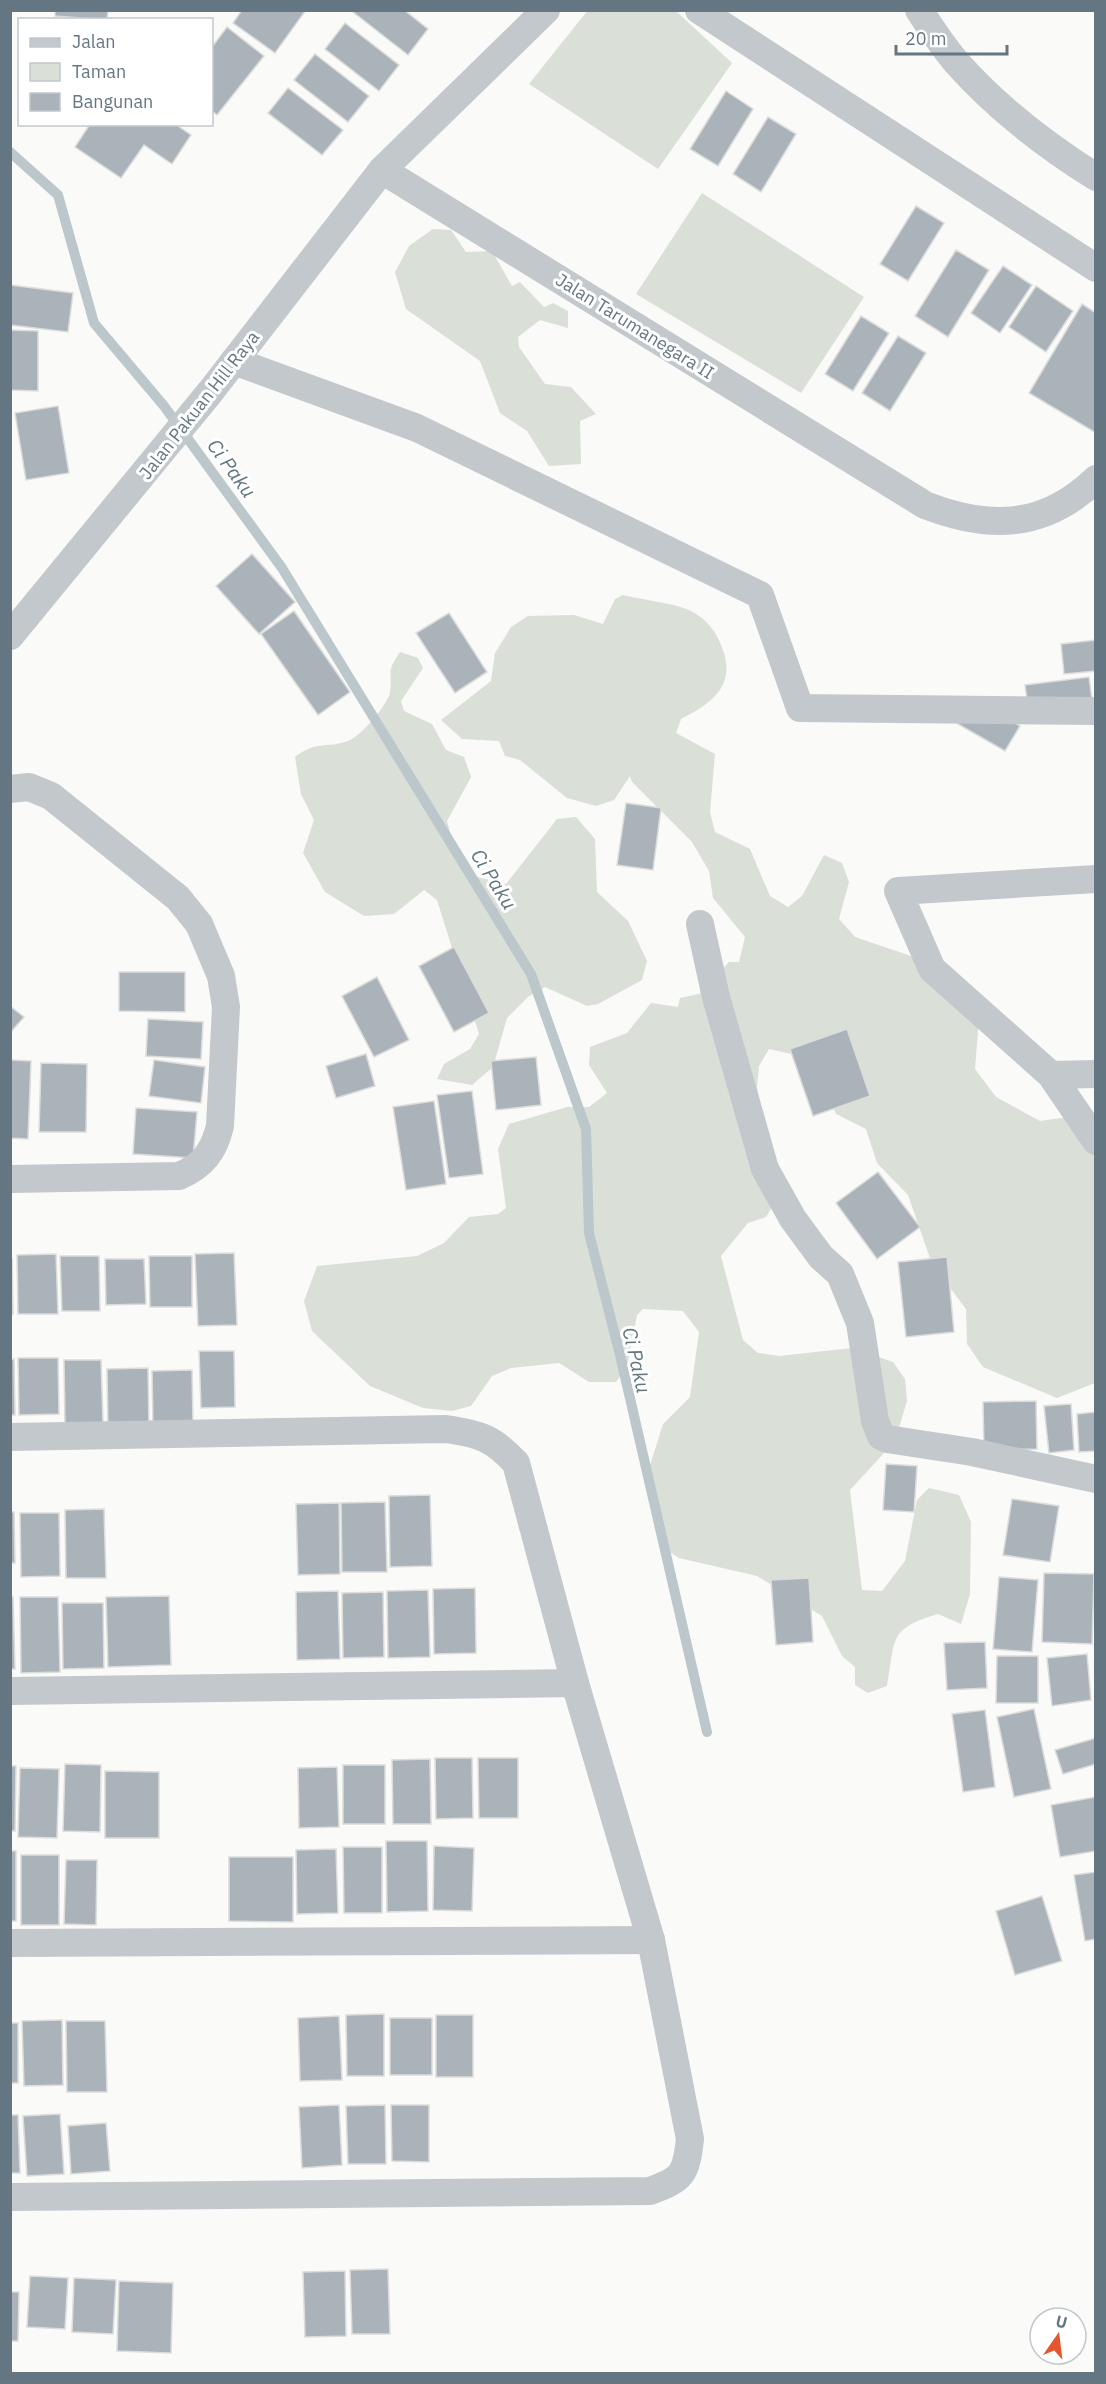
<svg xmlns="http://www.w3.org/2000/svg" width="1106" height="2384" viewBox="0 0 1106 2384" font-family="'IBM Plex Sans',sans-serif">
  <style>
    .green { fill: #dadfd7 }
    .lines { fill: none; stroke-linecap: round; stroke-linejoin: round }
    .stream { stroke: #bbc7cb; stroke-width: 10 }
    .building { fill: #aab3b9; stroke: #dcdcda; stroke-width: 1.5 }
    .minor { stroke: #c3c8cc; stroke-width: 28 }
    .labels { text-anchor: middle; dominant-baseline: central; stroke-width: 6; stroke-linejoin: round; paint-order: stroke }
    .street-label { font-size: 18px; fill: #657683; stroke: #fff }
    .water-label { font-size: 20px; font-style: italic; fill: #60757c; stroke: #fff }
  </style>
  <rect width="100%" height="100%" fill="#fafaf8"/>
  <!-- green -->
  <g class="green">
    <polygon points="588,10 676,11 732,63 658,169 529,84"/>
    <polygon points="702,193 864,297 801,393 636,294"/>
    <polygon points="433,229 451,230 466,252 492,251 512,286 520,282 544,307 553,303 568,311 568,328 540,320 518,337 519,347 545,384 571,387 596,414 580,421 581,464 549,466 527,431 500,413 480,361 406,309 395,272 409,246"/>
    <path d="M623,595c19,5 52,8 68,16 15,8 24,19 30,34 17,39 -8,58 -40,74l-5,14 39,21 -5,58 5,20 35,17 20,47 18,11 14,-11 22,-41 18,8 7,19 -10,37 16,18 62,21 62,60 -4,51 21,28 44,24 42,-6 13,7v261l-38,15 -74,-31 -16,-23 -1,-35 -34,-45 -24,-69 -31,-32 -11,-34 -30,-15 -22,-55 -45,-10 -10,17 -2,21 19,114 -10,16 -18,6 -27,33 22,84 15,13 21,3 73,-8 41,14 12,17 2,22 -12,40 -45,49 12,100 20,1 23,-30 12,-61 12,-12 30,7 12,27 -1,72 -9,30 -23,-10c-51,15 -42,25 -51,72l-19,7 -13,-8v-18l-13,-11 -20,-40 -65,-40 -78,-18 -17,-11 -14,-75 15,-48 27,-27 9,-65 -16,-21 -40,-2 -6,6 -10,52 -11,15h-27l-30,-19 -48,5 -19,8 -21,30 -19,5 -29,-3 -53,-22 -58,-55 -8,-30 13,-35 100,-10 27,-13 25,-26 29,-3 8,-6 -8,-59 11,-25 58,-17h22l18,-14 -18,-28 1,-18 37,-14 24,-30 27,4 2,-9 19,-4 30,-32h10l6,-25 -32,-39 -4,-27 -17,-29 -60,-60 -2,-6 -16,24 -18,6 -29,-8 -47,-38 -15,-4 -6,-15 -37,-2 -21,-19 50,-39 4,-28 16,-26 17,-11 46,-1 29,9 12,-25z"/>
    <path d="M400,652l18,6 5,10 -22,33 3,10 28,13 14,26 18,7 7,20 -24,44 8,29 22,27 29,7 51,-65 19,-2 19,22 2,53 31,29 19,40 -5,19 -44,24 -11,2 -42,-19 -17,10 -21,21 -14,49 -21,18 -35,-6 7,-15 26,-15 9,-15 -42,-134 -13,-10 -30,24 -30,2 -39,-24 -22,-39 11,-33 -13,-26 -6,-37c22,-17 30,-8 53,-16 12,-4 40,-36 42,-49 3,-22 -5,-18 10,-40z"/>
  </g>
  <g class="lines">
    <!-- stream -->
    <polyline class="stream" points="10,152 58,195 94,323 164,406 282,568 531,974 586,1129 589,1233 620,1355 707,1732"/>
  </g>
  <!-- building -->
  <g class="building">
    <polygon points="55,10 108,10 107,20 55,16"/>
    <polygon points="242,10 306,10 275,53 233,23"/>
    <polygon points="355,10 404,10 428,29 408,55 353,12"/>
    <polygon points="345,23 399,65 379,91 325,49"/>
    <polygon points="227,27 264,56 217,115 212,111 212,47"/>
    <polygon points="315,54 369,96 348,122 294,80"/>
    <polygon points="288,88 343,130 322,155 268,113"/>
    <polygon points="726,91 753,109 718,166 690,149"/>
    <polygon points="768,117 796,134 761,192 733,174"/>
    <polygon points="90,124 175,124 191,135 172,164 144,145 121,178 75,147"/>
    <polygon points="916,206 944,223 908,281 880,264"/>
    <polygon points="956,250 989,270 948,337 915,316"/>
    <polygon points="1003,266 1032,285 1000,333 971,313"/>
    <polygon points="10,285 73,293 68,332 10,325"/>
    <polygon points="1036,286 1073,311 1046,352 1009,327"/>
    <polygon points="1082,304 1096,313 1096,433 1029,393"/>
    <polygon points="861,316 889,333 853,391 825,374"/>
    <polygon points="10,330 38,331 38,391 10,390"/>
    <polygon points="898,336 926,353 890,411 862,393"/>
    <polygon points="58,406 69,473 26,480 15,413"/>
    <polygon points="252,554 295,602 259,634 216,586"/>
    <polygon points="294,611 350,692 318,715 261,634"/>
    <polygon points="449,613 487,672 455,693 416,633"/>
    <polygon points="1096,640 1096,671 1064,674 1061,644"/>
    <polygon points="1089,677 1094,715 1030,723 1025,685"/>
    <polygon points="974,698 1020,726 1005,751 958,724"/>
    <polygon points="626,803 661,808 653,870 617,865"/>
    <polygon points="454,947 489,1013 454,1032 419,966"/>
    <polygon points="119,972 185,972 185,1012 119,1011"/>
    <polygon points="377,977 409,1040 374,1057 342,996"/>
    <polygon points="10,1006 24,1017 10,1033"/>
    <polygon points="148,1019 203,1022 201,1059 146,1056"/>
    <polygon points="847,1029 870,1096 813,1116 790,1049"/>
    <polygon points="366,1054 375,1086 336,1098 326,1066"/>
    <polygon points="536,1057 541,1105 496,1110 491,1061"/>
    <polygon points="10,1060 31,1061 28,1139 10,1138"/>
    <polygon points="154,1060 205,1067 201,1103 149,1096"/>
    <polygon points="41,1063 87,1064 86,1132 39,1132"/>
    <polygon points="472,1091 483,1174 449,1178 437,1095"/>
    <polygon points="434,1101 446,1184 406,1190 393,1107"/>
    <polygon points="136,1108 197,1112 193,1158 133,1154"/>
    <polygon points="878,1172 920,1227 877,1259 836,1203"/>
    <polygon points="234,1253 237,1325 198,1326 195,1254"/>
    <polygon points="56,1254 58,1314 18,1314 17,1255"/>
    <polygon points="60,1256 99,1256 100,1311 62,1311"/>
    <polygon points="149,1256 192,1256 192,1307 150,1307"/>
    <polygon points="947,1257 954,1332 906,1337 898,1262"/>
    <polygon points="10,1259 12,1259 13,1314 10,1314"/>
    <polygon points="105,1259 144,1259 146,1304 106,1305"/>
    <polygon points="199,1351 234,1351 235,1407 201,1408"/>
    <polygon points="18,1358 58,1358 59,1414 19,1415"/>
    <polygon points="14,1359 15,1415 10,1415 10,1360"/>
    <polygon points="64,1360 101,1360 103,1423 65,1424"/>
    <polygon points="148,1368 149,1430 108,1431 107,1369"/>
    <polygon points="192,1370 193,1425 153,1426 152,1371"/>
    <polygon points="1036,1401 1037,1449 984,1450 983,1402"/>
    <polygon points="1071,1404 1074,1450 1049,1453 1044,1406"/>
    <polygon points="1096,1412 1096,1451 1079,1452 1077,1414"/>
    <polygon points="886,1464 917,1466 914,1512 883,1510"/>
    <polygon points="430,1495 432,1566 390,1567 389,1496"/>
    <polygon points="1012,1499 1059,1506 1050,1562 1003,1555"/>
    <polygon points="385,1502 387,1572 342,1572 341,1503"/>
    <polygon points="339,1503 340,1574 298,1575 296,1504"/>
    <polygon points="104,1509 106,1578 66,1578 65,1510"/>
    <polygon points="10,1512 14,1512 15,1563 10,1563"/>
    <polygon points="20,1513 59,1513 60,1576 21,1577"/>
    <polygon points="1044,1573 1094,1574 1092,1644 1042,1642"/>
    <polygon points="999,1577 1038,1580 1032,1652 993,1649"/>
    <polygon points="809,1578 813,1642 776,1645 771,1580"/>
    <polygon points="475,1588 476,1653 434,1654 433,1589"/>
    <polygon points="428,1590 430,1657 388,1658 387,1591"/>
    <polygon points="338,1591 340,1659 297,1660 296,1592"/>
    <polygon points="383,1592 384,1657 343,1658 342,1593"/>
    <polygon points="169,1596 171,1665 108,1667 106,1597"/>
    <polygon points="10,1597 13,1597 15,1669 10,1669"/>
    <polygon points="20,1597 58,1597 60,1672 21,1673"/>
    <polygon points="62,1603 103,1603 104,1668 63,1669"/>
    <polygon points="985,1642 987,1688 947,1690 944,1643"/>
    <polygon points="1087,1654 1091,1700 1052,1706 1047,1658"/>
    <polygon points="997,1656 1038,1656 1038,1703 996,1703"/>
    <polygon points="1034,1709 1051,1789 1014,1797 997,1717"/>
    <polygon points="985,1710 995,1787 963,1792 952,1714"/>
    <polygon points="1096,1738 1096,1764 1063,1774 1055,1750"/>
    <polygon points="435,1758 472,1758 473,1818 436,1819"/>
    <polygon points="478,1758 518,1758 518,1818 479,1818"/>
    <polygon points="430,1759 431,1824 393,1824 392,1760"/>
    <polygon points="65,1764 101,1765 100,1832 63,1831"/>
    <rect x="343" y="1765" width="42" height="59"/>
    <polygon points="10,1766 16,1766 15,1831 10,1831"/>
    <polygon points="337,1767 339,1827 299,1828 298,1768"/>
    <polygon points="20,1768 59,1769 57,1838 18,1837"/>
    <polygon points="105,1771 159,1772 159,1838 105,1838"/>
    <polygon points="1096,1797 1096,1851 1060,1857 1051,1805"/>
    <polygon points="386,1841 427,1841 428,1911 387,1912"/>
    <polygon points="434,1846 474,1848 472,1911 433,1910"/>
    <polygon points="343,1847 382,1847 382,1913 344,1913"/>
    <polygon points="336,1849 338,1913 297,1914 296,1850"/>
    <rect x="10" y="1851" width="6" height="70"/>
    <rect x="21" y="1855" width="38" height="70"/>
    <polygon points="229,1857 293,1857 293,1922 229,1921"/>
    <polygon points="66,1860 97,1860 96,1925 64,1924"/>
    <polygon points="1096,1872 1096,1939 1085,1941 1074,1875"/>
    <polygon points="1042,1896 1062,1961 1015,1975 996,1911"/>
    <polygon points="384,2014 384,2076 347,2076 346,2015"/>
    <rect x="436" y="2015" width="37" height="62"/>
    <polygon points="339,2016 342,2080 300,2081 298,2018"/>
    <rect x="390" y="2018" width="42" height="57"/>
    <polygon points="62,2020 63,2085 24,2086 22,2021"/>
    <polygon points="66,2021 105,2021 107,2092 67,2092"/>
    <rect x="10" y="2023" width="8" height="60"/>
    <polygon points="339,2105 342,2165 302,2168 299,2107"/>
    <polygon points="385,2105 386,2164 348,2164 346,2106"/>
    <polygon points="391,2105 429,2105 429,2162 392,2161"/>
    <polygon points="60,2114 64,2174 27,2176 23,2116"/>
    <polygon points="10,2115 18,2115 20,2173 10,2173"/>
    <polygon points="106,2123 110,2171 71,2174 68,2126"/>
    <polygon points="388,2269 390,2334 352,2334 350,2270"/>
    <polygon points="345,2271 346,2336 305,2337 303,2272"/>
    <polygon points="30,2276 68,2278 65,2329 27,2327"/>
    <polygon points="74,2278 116,2280 113,2334 72,2332"/>
    <polygon points="119,2281 173,2283 171,2353 117,2351"/>
    <polygon points="10,2292 19,2292 18,2341 10,2341"/>
  </g>
  <g class="lines">
    <!-- minor -->
    <g class="minor">
      <polyline points="699,10 1096,268"/>
      <path d="M919,10c12,18 24,37 38,53 40,45 88,82 139,114"/>
      <path d="M382,170l543,335c64,25 119,24 171,-26"/>
      <polyline points="234,361 417,428 760,595 800,708 1096,711"/>
      <polyline points="10,636 211,391 382,170 546,10"/>
      <path d="M10,789l19,-2 22,9 127,102 21,26 22,52 5,31 -6,119c-6,25 -17,40 -41,50l-169,3"/>
      <polyline points="1096,879 898,891 932,969 1051,1075 1096,1141"/>
      <polyline points="700,924 716,997 765,1169 793,1219 821,1257 840,1274 860,1323 875,1421 881,1436 887,1439 972,1452 1096,1479"/>
      <polyline points="1051,1075 1096,1074"/>
      <path d="M10,1437l436,-8c34,5 47,9 70,34l59,220 76,257 39,199c-4,35 -7,40 -40,52l-640,6"/>
      <polyline points="10,1691 575,1683"/>
      <polyline points="10,1943 651,1940"/>
    </g>
  </g>
  <g class="labels">
    <!-- street labels -->
    <g class="street-label">
      <text transform="translate(635 326) rotate(32)">Jalan Tarumanegara II</text>
      <text transform="translate(199 405) rotate(-52)">Jalan Pakuan Hill Raya</text>
    </g>
    <!-- water labels -->
    <g class="water-label">
      <text transform="translate(232 468) rotate(54)">Ci Paku</text>
      <text transform="translate(494 879) rotate(58)">Ci Paku</text>
      <text transform="translate(637 1360) rotate(77)">Ci Paku</text>
    </g>
  </g>
  <!-- border -->
  <rect width="1106" height="2384" fill="none" stroke="#657683" stroke-width="24"/>
  <!-- legend -->
  <rect x="18" y="18" width="195" height="108" fill="#ffffff" stroke="#c1c8cd" stroke-width="1.5"/>
  <rect x="30" y="38" width="30" height="9" fill="#c3c8cc" stroke="#c1c8cd" stroke-width="1.5"/>
  <text x="72" y="48" font-size="18" fill="#657683">Jalan</text>
  <rect x="30" y="63" width="30" height="18" fill="#dadfd7" stroke="#c1c8cd" stroke-width="1.5"/>
  <text x="72" y="78" font-size="18" fill="#657683">Taman</text>
  <rect x="30" y="93" width="30" height="18" fill="#aab3b9" stroke="#c1c8cd" stroke-width="1.5"/>
  <text x="72" y="108" font-size="18" fill="#657683">Bangunan</text>
  <!-- north arrow -->
  <g transform="translate(1058 2336) rotate(14)"><circle r="28" fill="#ffffff" stroke="#c1c8cd" stroke-width="1.5"/>
  <path d="M0-4.5L10 22L0 15L-10 22Z" fill="#e4572e"/>
  <text y="-9" font-size="16" font-weight="bold" text-anchor="middle" fill="#657683">U</text>
  </g>
  <!-- scale -->
  <path d="M896 45v9h111v-9" fill="none" stroke="#657683" stroke-width="3"/>
  <text x="905" y="45" font-size="18" fill="#657683" stroke="#ffffff" stroke-width="4.5" paint-order="stroke">20 m</text>
</svg>
